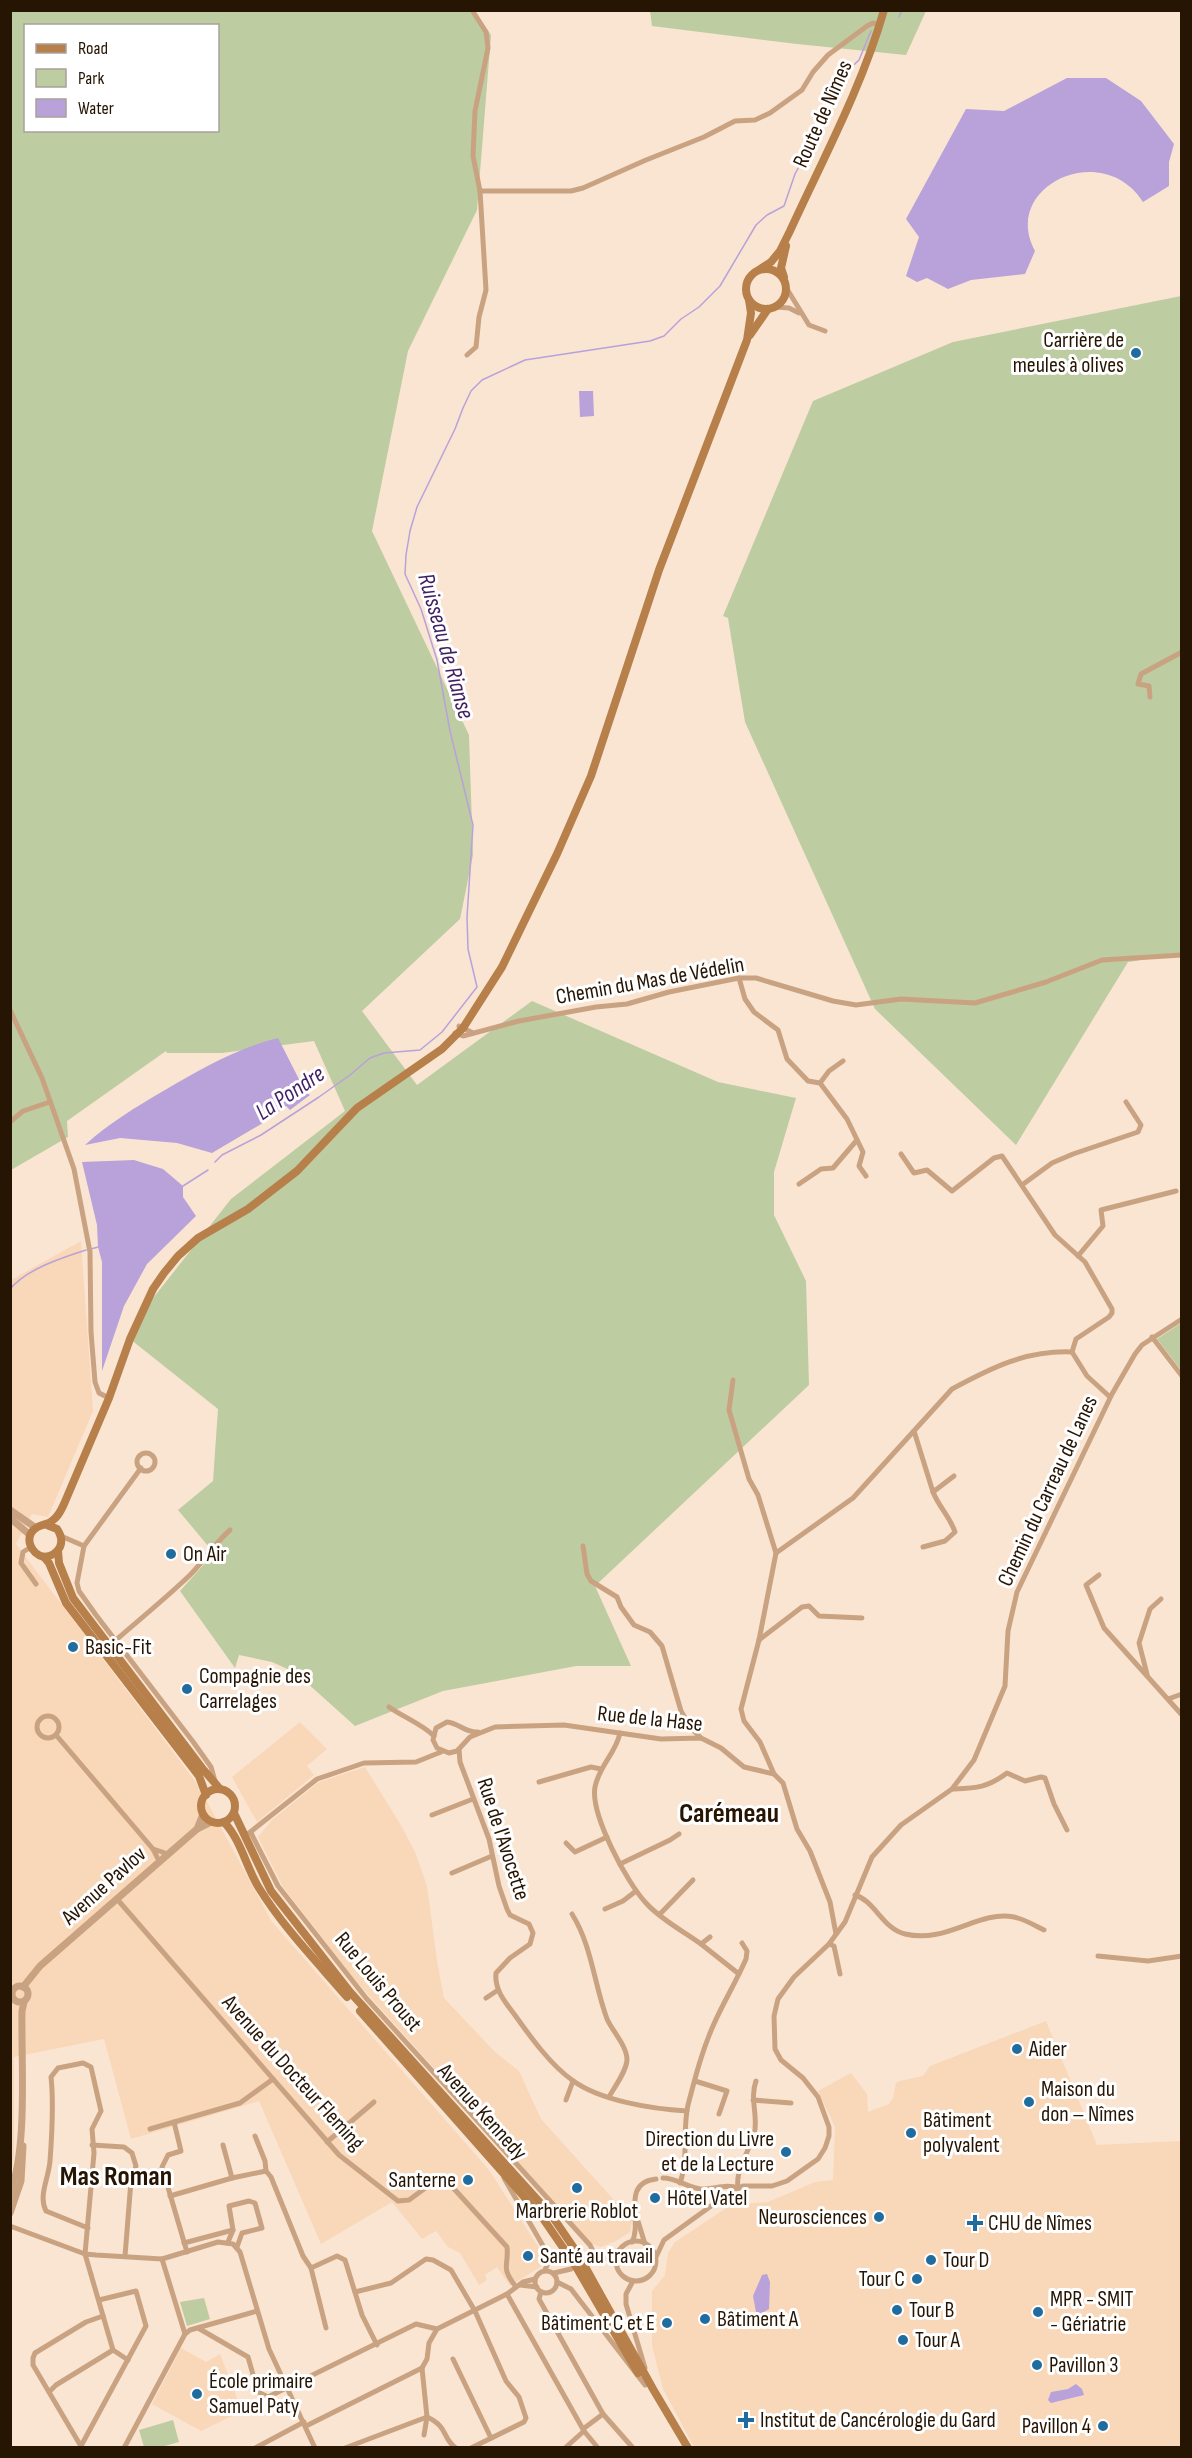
<svg xmlns="http://www.w3.org/2000/svg" width="1192" height="2458" viewBox="0 0 1192 2458" font-family="'Sofia Sans Condensed',sans-serif">
  <style>
    .built { fill: #f9d7b9 }
    .green { fill: #bdcca1; fill-rule: evenodd }
    .water { fill: #b9a1da }
    .lines { fill: none; stroke-linecap: round; stroke-linejoin: round }
    .stream { stroke: #b9a1da; stroke-width: 1.5 }
    .minor { stroke: #c9a381; stroke-width: 5 }
    .tertiary { stroke: #c9a381; stroke-width: 7 }
    .secondary { stroke: #b77f4a; stroke-width: 8 }
    .poi-dot { fill: #206c9f; stroke: #fff; stroke-width: 2 }
    .labels { text-anchor: middle; dominant-baseline: central; stroke-width: 6; stroke-linejoin: round; paint-order: stroke }
    .street-label { font-size: 22px; fill: #271504; stroke: #fff }
    .poi-label { font-size: 22px; fill: #271504; stroke: #fff; text-anchor: start }
    .water-label { font-size: 24px; font-style: italic; fill: #401f62; stroke: #fff }
    .district-label { font-size: 28px; font-weight: bold; fill: #271504; stroke: #fff }
  </style>
  <rect width="100%" height="100%" fill="#fae5d3"/>
  <!-- built -->
  <g class="built">
    <polygon points="81,1241 93,1411 48,1517 32,1514 16,1544 198,1785 272,1922 489,2170 548,2262 510,2286 497,2267 485,2275 487,2280 479,2285 460,2253 448,2247 436,2231 422,2239 392,2202 321,2244 259,2101 131,2139 104,2039 14,2057 14,2156 11,2175 11,1280"/>
    <polygon points="300,1722 327,1749 307,1766 314,1775 257,1822 232,1777"/>
    <polygon points="365,1767 402,1827 415,1852 427,1886 437,1961 444,1998 495,2052 519,2071 541,2119 632,2220 630,2232 616,2241 601,2247 592,2244 355,1980 283,1887 258,1837 272,1820 319,1782"/>
    <polygon points="1046,2021 1097,2145 1181,2141 1181,2447 694,2447 663,2389 652,2346 652,2291 665,2275 668,2253 675,2242 731,2205 768,2202 815,2182 833,2180 835,2127 818,2091 851,2073 867,2094 868,2112 889,2104 893,2098 896,2083 900,2081 923,2076 930,2066"/>
    <polygon points="181,2348 206,2362 220,2354 242,2411 201,2431 152,2404"/>
  </g>
  <!-- green -->
  <g class="green">
    <path d="M11,11h464l16,24 -14,175 -69,141 -36,180 97,204 4,120 -13,64 -98,92 55,74 115,-84 186,81 78,16 -22,74v43l32,66 3,104 -214,201 36,80h-55l-133,25 -88,35 -59,-53 -24,-11 -33,-7 -4,13 -55,-77 34,-38 -36,-43 35,-29 5,-72 -88,-70 24,-42 77,-98 114,-88 -31,-70 -92,12h-55l-1,-2 -99,70 1,16 -57,33zM26,26h192v104h-192z"/>
    <polygon points="650,11 926,11 906,55 797,44 652,26"/>
    <polygon points="1181,296 1181,954 1128,962 1016,1145 875,1009 745,722 728,618 723,616 813,401 953,342"/>
    <polygon points="1181,1323 1181,1370 1157,1339"/>
    <polygon points="204,2298 210,2319 187,2326 180,2302"/>
    <polygon points="173,2420 179,2442 161,2447 144,2447 139,2430"/>
  </g>
  <!-- water -->
  <g class="water">
    <path d="M1067,78h39l35,23 33,43 -5,18v24l-26,16c-41,-64 -143,-15 -108,49l-10,23 -54,6 -23,9 -21,-11 -10,4 -11,-6 13,-39 -13,-18 60,-110 38,2z"/>
    <polygon points="579,391 593,391 594,416 580,417"/>
    <path d="M278,1038l27,53 5,4 -20,15 -4,-4 -18,14 -56,33 -35,-10 -57,-5 -35,7c24,-22 51,-38 80,-55 36,-21 72,-42 113,-52z"/>
    <polygon points="134,1160 163,1169 183,1186 183,1197 196,1216 147,1264 124,1306 102,1371 102,1262 98,1247 97,1225 82,1162"/>
    <polygon points="767,2274 770,2282 769,2309 760,2314 756,2312 753,2296 762,2275"/>
    <polygon points="1076,2384 1082,2389 1084,2395 1051,2403 1048,2400 1051,2392 1068,2389"/>
  </g>
  <g class="lines">
    <!-- stream -->
    <g class="stream">
      <polyline points="899,17 902,10"/>
      <polyline points="215,1162 222,1155 261,1135 319,1097 350,1075 370,1058 384,1053 420,1050 442,1032 477,987 468,949 467,917 473,825 450,731 437,660 421,609 405,574 406,555 410,531 417,507 455,429 463,408 471,391 482,380 525,360 650,341 664,336 681,319 699,307 720,286 756,225 767,215 784,206 795,174 814,139 827,103 841,77 859,60 871,31"/>
      <polyline points="183,1186 208,1170"/>
      <polyline points="91,1249 98,1247"/>
      <path d="M10,1289c17,-20 51,-31 76,-39"/>
    </g>
    <!-- minor -->
    <g class="minor">
      <polyline points="480,191 571,191 583,188 646,160 704,137 735,121 755,120 770,113 802,90 813,72 828,55 867,26 873,23 880,25"/>
      <polyline points="787,289 809,325 825,331"/>
      <polyline points="776,307 789,308 799,313"/>
      <polyline points="467,355 476,347 479,317 486,290 480,191 473,156 475,111 488,48 486,32 472,10"/>
      <polyline points="1150,697 1149,686 1138,684 1141,674 1182,652"/>
      <polyline points="739,978 745,999 754,1012 778,1030 787,1059 808,1081 820,1083 847,1119 863,1152 859,1166 866,1176"/>
      <polyline points="10,1010 42,1078 74,1169 90,1252 91,1332 95,1382 99,1393 109,1398"/>
      <polyline points="459,1026 473,1033"/>
      <polyline points="455,1033 463,1036 519,1021 596,1007 627,1004 669,992 739,978 756,978 833,1001 856,1005 901,999 975,1003 1046,982 1102,960 1182,955"/>
      <polyline points="820,1083 829,1071 843,1061"/>
      <polyline points="10,1122 23,1111 50,1102"/>
      <polyline points="901,1154 914,1173 927,1170 952,1191 994,1158 1002,1156 1055,1235 1085,1262 1112,1309 1112,1313 1109,1317 1076,1339 1072,1352"/>
      <polyline points="799,1184 821,1169 833,1168 857,1140"/>
      <polyline points="1022,1185 1052,1163 1073,1154 1138,1132 1141,1125 1126,1102"/>
      <polyline points="1078,1256 1103,1226 1101,1210 1176,1191"/>
      <polyline points="1152,1337 1182,1376"/>
      <polyline points="733,1380 729,1410 749,1479 758,1495 776,1553"/>
      <polyline points="914,1431 933,1492 954,1476"/>
      <circle cx="146" cy="1462" r="9"/>
      <polyline points="61,1536 84,1546 141,1468"/>
      <polyline points="84,1546 77,1583 79,1591 96,1615 194,1743 211,1767 215,1781"/>
      <polyline points="583,1546 587,1574 591,1581 617,1597 621,1607 634,1625 650,1632 662,1646 681,1711 691,1728 701,1738"/>
      <polyline points="31,1547 23,1552 21,1563 36,1584"/>
      <path d="M923,1547l22,-6 10,-9c-5,-15 -16,-25 -22,-40"/>
      <polyline points="1099,1575 1086,1585 1104,1628 1182,1715"/>
      <path d="M116,1640c24,-21 50,-42 74,-65 14,-14 25,-32 40,-45"/>
      <polyline points="759,1640 802,1607 809,1606 819,1616 862,1618"/>
      <polyline points="1147,1674 1139,1643 1150,1609 1161,1599"/>
      <polyline points="1168,1699 1182,1694"/>
      <path d="M389,1707c14,10 33,17 45,29"/>
      <circle cx="48" cy="1727" r="11"/>
      <path d="M478,1732c-13,1 -19,-9 -31,-10l-11,6 -3,12 4,8 12,5 8,-2 13,-14 25,-10 69,-2 97,14 40,-1 20,10 23,19 30,7"/>
      <path d="M620,1733c-4,20 -21,33 -25,54 -5,27 32,96 51,116 14,16 37,28 55,41l9,-7"/>
      <polyline points="56,1735 153,1849 159,1861"/>
      <path d="M459,1749l1,13 29,77 10,47 8,23 3,6 19,9 4,9 -3,11 -20,14 -14,15c-2,18 11,31 21,45 15,21 34,47 55,62 28,21 81,29 115,31"/>
      <polyline points="539,1782 591,1767 601,1769"/>
      <path d="M952,1789c24,-1 35,-1 55,-16l18,8 16,-4 4,1 9,26 13,26"/>
      <polyline points="432,1815 473,1799"/>
      <polyline points="249,1833 317,1779 364,1763 416,1762 441,1752"/>
      <polyline points="251,1833 278,1886 366,1998 590,2245 595,2255"/>
      <polyline points="566,1843 575,1852 607,1837"/>
      <polyline points="153,1849 168,1854"/>
      <polyline points="620,1864 670,1840 679,1834"/>
      <polyline points="452,1873 492,1856"/>
      <path d="M855,1895c20,6 28,34 50,39 42,10 73,-24 109,-17 10,2 20,8 30,13"/>
      <path d="M117,1899l222,256 59,46 11,-1 30,-22 7,2 61,67c2,20 -7,19 9,40"/>
      <polyline points="605,1909 623,1901 636,1891"/>
      <path d="M572,1914c20,32 22,70 35,105 6,13 20,27 20,41 -1,12 -12,26 -18,37"/>
      <polyline points="660,1914 693,1880"/>
      <path d="M836,1934l-6,-32 -20,-51 -13,-22 -14,-46 -9,-9 -14,-32 -16,-21 -3,-12 18,-69 17,-87 77,-55 99,-109c39,-21 74,-39 120,-37l15,24 23,21"/>
      <polyline points="701,1944 739,1974"/>
      <polyline points="829,1944 834,1946 840,1974"/>
      <polyline points="1098,1956 1148,1961 1182,1956"/>
      <polyline points="486,1998 498,1990"/>
      <polyline points="695,2081 727,2091 719,2114"/>
      <polyline points="566,2100 573,2081"/>
      <polyline points="753,2100 791,2103"/>
      <polyline points="174,2122 181,2151 168,2155 162,2167 187,2252"/>
      <polyline points="150,2129 240,2103 273,2079"/>
      <polyline points="255,2136 265,2161 266,2171"/>
      <polyline points="327,2142 374,2102"/>
      <polyline points="92,2145 124,2147 132,2153 136,2166 131,2181"/>
      <polyline points="223,2145 232,2178"/>
      <polyline points="504,2178 550,2258 545,2270"/>
      <path d="M663,2178c13,0 24,9 37,11 13,1 26,-6 38,-1"/>
      <path d="M680,2183c9,-25 2,-52 8,-78 7,-27 14,-54 25,-79 10,-23 23,-44 33,-67l1,-8 -5,-8"/>
      <path d="M738,2188c-3,-21 14,-39 17,-59 2,-16 -5,-32 1,-48"/>
      <polyline points="170,2196 232,2178 266,2171 271,2177 303,2256 311,2268 326,2328"/>
      <polyline points="637,2218 645,2244"/>
      <polyline points="10,2226 85,2254 96,2255 162,2259 218,2242 233,2244 240,2252 269,2349 315,2448"/>
      <path d="M88,2228l-42,-17c-8,-15 3,-34 4,-50 2,-27 4,-57 1,-84l7,-9 25,-5 8,4 10,44 -9,18 2,24 -9,101 28,96 15,10"/>
      <circle cx="636" cy="2261" r="20"/>
      <polyline points="228,2242 233,2230 229,2206 249,2201 255,2203 262,2228 242,2233 237,2247"/>
      <path d="M632,2242c11,-20 -12,-59 24,-63"/>
      <polyline points="184,2243 233,2230"/>
      <polyline points="597,2255 616,2263"/>
      <polyline points="125,2256 131,2181 164,2173"/>
      <polyline points="589,2258 595,2255 619,2251"/>
      <polyline points="162,2259 185,2334"/>
      <polyline points="655,2259 664,2240 729,2193 743,2186 772,2186 787,2181 818,2159 825,2148 829,2136 829,2127 818,2097 803,2078 781,2060 775,2049 774,2016 778,1999 794,1977 829,1944 845,1922 872,1857 901,1825 952,1789 974,1760 1005,1686 1008,1631 1017,1592 1112,1394 1135,1354 1142,1345 1182,1319"/>
      <polyline points="311,2268 337,2256 345,2260 362,2315 377,2345"/>
      <circle cx="546" cy="2282" r="11"/>
      <polyline points="554,2273 571,2269"/>
      <polyline points="633,2281 626,2294 626,2304 645,2368"/>
      <polyline points="557,2282 571,2289 645,2385"/>
      <polyline points="520,2285 537,2287"/>
      <polyline points="355,2292 391,2283 426,2259 433,2260 451,2270 475,2311 506,2381 519,2397 526,2418 524,2422 471,2448"/>
      <polyline points="541,2292 539,2299 603,2414 633,2448"/>
      <polyline points="507,2294 584,2431 598,2448"/>
      <polyline points="198,2328 248,2357 258,2392 268,2397 416,2324 437,2329"/>
      <polyline points="453,2359 491,2438"/>
      <polyline points="49,2392 56,2385 113,2350"/>
      <polyline points="306,2426 422,2368"/>
      <polyline points="583,2429 603,2414"/>
      <polyline points="424,2435 427,2417 422,2368 427,2359 429,2343 437,2329 507,2294 523,2282 535,2279"/>
      <polyline points="81,2446 146,2326 136,2291 99,2300"/>
      <polyline points="82,2448 33,2365 33,2358 35,2353 86,2322 103,2316"/>
      <polyline points="124,2448 185,2334 190,2330 257,2311"/>
      <polyline points="255,2448 304,2422"/>
      <path d="M345,2448l82,-31c22,10 15,22 29,31"/>
      <polyline points="565,2448 584,2431"/>
    </g>
    <!-- tertiary -->
    <g class="tertiary">
      <polyline points="10,1510 36,1528"/>
      <polyline points="10,1518 30,1535"/>
      <polyline points="197,1829 203,1814"/>
      <circle cx="20" cy="1994" r="8"/>
      <polyline points="23,1987 40,1966 197,1829 211,1822"/>
      <path d="M10,2193c18,-46 11,-131 12,-182l2,-9"/>
      <polyline points="10,2213 21,2181 23,2146"/>
    </g>
    <!-- secondary -->
    <g class="secondary">
      <circle cx="766" cy="289" r="20"/>
      <path d="M760,269l11,-7 9,-11 10,-20c33,-72 72,-144 94,-221"/>
      <polyline points="784,277 781,268 786,246"/>
      <polyline points="750,335 768,309"/>
      <path d="M47,1525l10,4c9,13 3,26 -13,28 -13,-3 -21,-20 -8,-29 5,-4 12,-3 17,-8 6,-4 8,-10 11,-16l45,-106 21,-59 23,-50 11,-16 14,-17 20,-18 50,-29 49,-38 60,-63 85,-59 21,-21 39,-61 55,-113 34,-78 68,-206 88,-230 4,-27 -2,-13"/>
      <polyline points="58,1551 59,1563 73,1598 202,1768 220,1789"/>
      <polyline points="44,1557 49,1563 66,1603 199,1776 206,1795"/>
      <circle cx="218" cy="1806" r="17"/>
      <polyline points="234,1813 271,1891 350,1992 552,2216 578,2254 653,2389 688,2448"/>
      <path d="M224,1822c17,18 22,45 35,66 24,39 58,74 88,109"/>
      <polyline points="360,2011 542,2217 575,2265 638,2373"/>
    </g>
  </g>
  <!-- markers -->
  <g class="poi-dot">
    <circle cx="1136" cy="353" r="6"/>
    <circle cx="171" cy="1554" r="6"/>
    <circle cx="73" cy="1647" r="6"/>
    <circle cx="187" cy="1689" r="6"/>
    <circle cx="1017" cy="2049" r="6"/>
    <circle cx="1029" cy="2102" r="6"/>
    <circle cx="911" cy="2133" r="6"/>
    <circle cx="786" cy="2152" r="6"/>
    <circle cx="468" cy="2180" r="6"/>
    <circle cx="577" cy="2188" r="6"/>
    <circle cx="655" cy="2198" r="6"/>
    <circle cx="879" cy="2217" r="6"/>
    <path d="M972 2214h6v6h6v6h-6v6h-6v-6h-6v-6h6z"/>
    <circle cx="528" cy="2256" r="6"/>
    <circle cx="931" cy="2260" r="6"/>
    <circle cx="917" cy="2279" r="6"/>
    <circle cx="897" cy="2310" r="6"/>
    <circle cx="1038" cy="2312" r="6"/>
    <circle cx="705" cy="2319" r="6"/>
    <circle cx="667" cy="2323" r="6"/>
    <circle cx="903" cy="2340" r="6"/>
    <circle cx="1037" cy="2365" r="6"/>
    <circle cx="197" cy="2394" r="6"/>
    <path d="M743 2411h6v6h6v6h-6v6h-6v-6h-6v-6h6z"/>
    <circle cx="1103" cy="2426" r="6"/>
  </g>
  <g class="labels">
    <!-- street labels -->
    <g class="street-label">
      <text transform="translate(823 114) rotate(-66)">Route de Nîmes</text>
      <text transform="translate(650 981) rotate(-10)">Chemin du Mas de Védelin</text>
      <text transform="translate(1048 1491) rotate(-65)">Chemin du Carreau de Lanes</text>
      <text transform="translate(650 1719) rotate(6)">Rue de la Hase</text>
      <text transform="translate(503 1839) rotate(72)">Rue de l'Avocette</text>
      <text transform="translate(104 1886) rotate(-42)">Avenue Pavlov</text>
      <text transform="translate(378 1982) rotate(50)">Rue Louis Proust</text>
      <text transform="translate(293 2073) rotate(48)">Avenue du Docteur Fleming</text>
      <text transform="translate(482 2112) rotate(48)">Avenue Kennedy</text>
    </g>
    <!-- poi labels -->
    <g class="poi-label">
      <text x="1124" y="340" text-anchor="end">Carrière de<tspan x="1124" dy="25">meules à olives</tspan></text>
      <text x="183" y="1554">On Air</text>
      <text x="85" y="1647">Basic-Fit</text>
      <text x="199" y="1676">Compagnie des<tspan x="199" dy="25">Carrelages</tspan></text>
      <text x="1029" y="2049">Aider</text>
      <text x="1041" y="2089">Maison du<tspan x="1041" dy="25">don – Nîmes</tspan></text>
      <text x="923" y="2120">Bâtiment<tspan x="923" dy="25">polyvalent</tspan></text>
      <text x="774" y="2139" text-anchor="end">Direction du Livre<tspan x="774" dy="25">et de la Lecture</tspan></text>
      <text x="456" y="2180" text-anchor="end">Santerne</text>
      <text x="667" y="2198">Hôtel Vatel</text>
      <text x="577" y="2211" text-anchor="middle">Marbrerie Roblot</text>
      <text x="867" y="2217" text-anchor="end">Neurosciences</text>
      <text x="988" y="2223">CHU de Nîmes</text>
      <text x="540" y="2256">Santé au travail</text>
      <text x="943" y="2260">Tour D</text>
      <text x="905" y="2279" text-anchor="end">Tour C</text>
      <text x="1050" y="2299">MPR - SMIT<tspan x="1050" dy="25">- Gériatrie</tspan></text>
      <text x="909" y="2310">Tour B</text>
      <text x="717" y="2319">Bâtiment A</text>
      <text x="655" y="2323" text-anchor="end">Bâtiment C et E</text>
      <text x="915" y="2340">Tour A</text>
      <text x="1049" y="2365">Pavillon 3</text>
      <text x="209" y="2381">École primaire<tspan x="209" dy="25">Samuel Paty</tspan></text>
      <text x="760" y="2420">Institut de Cancérologie du Gard</text>
      <text x="1091" y="2426" text-anchor="end">Pavillon 4</text>
    </g>
    <!-- water labels -->
    <g class="water-label">
      <text transform="translate(446 646) rotate(74)">Ruisseau de Rianse</text>
      <text transform="translate(290 1093) rotate(-34)">La Pondre</text>
    </g>
    <!-- district labels -->
    <g class="district-label">
      <text x="729" y="1813">Carémeau</text>
      <text x="116" y="2176">Mas Roman</text>
    </g>
  </g>
  <!-- border -->
  <rect width="1192" height="2458" fill="none" stroke="#271504" stroke-width="24"/>
  <!-- legend -->
  <rect x="24" y="24" width="195" height="108" fill="#ffffff" stroke="#a9a19b" stroke-width="1.5"/>
  <rect x="36" y="44" width="30" height="9" fill="#b77f4a" stroke="#a9a19b" stroke-width="1.5"/>
  <text x="78" y="54" font-size="18" fill="#271504">Road</text>
  <rect x="36" y="69" width="30" height="18" fill="#bdcca1" stroke="#a9a19b" stroke-width="1.5"/>
  <text x="78" y="84" font-size="18" fill="#271504">Park</text>
  <rect x="36" y="99" width="30" height="18" fill="#b9a1da" stroke="#a9a19b" stroke-width="1.5"/>
  <text x="78" y="114" font-size="18" fill="#271504">Water</text>
</svg>
